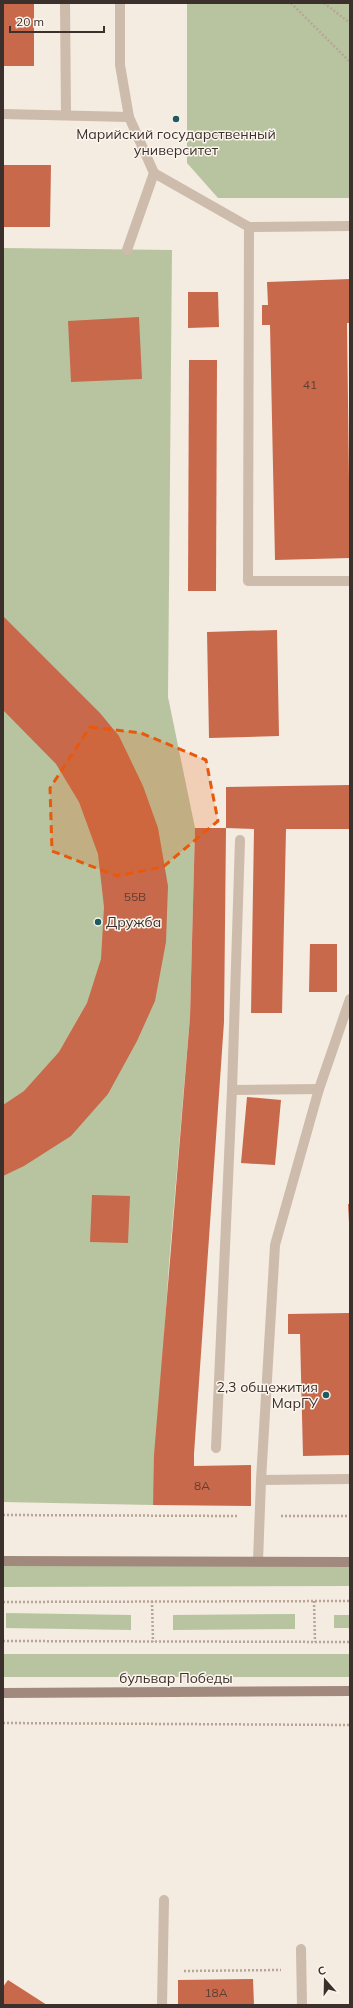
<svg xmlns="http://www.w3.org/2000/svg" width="353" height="2008" viewBox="0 0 353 2008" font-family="Mulish,sans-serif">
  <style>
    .green { fill: #b8c4a0 }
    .building { fill: #c8694b }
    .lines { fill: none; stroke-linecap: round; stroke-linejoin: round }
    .path { stroke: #b9a596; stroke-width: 2.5; stroke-dasharray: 2 2; stroke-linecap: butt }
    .lane { stroke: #cdbbac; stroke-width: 10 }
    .secondary { stroke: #a18a7d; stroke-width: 10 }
    .marked { fill: #e8590c; fill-opacity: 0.2; stroke: #e8590c; stroke-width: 3; stroke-dasharray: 8 5; stroke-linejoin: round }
    .poi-dot { fill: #1f5a5e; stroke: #fbf5ee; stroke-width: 1.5 }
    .labels { text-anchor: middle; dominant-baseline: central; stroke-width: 3; stroke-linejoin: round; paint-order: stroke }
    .number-label { font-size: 12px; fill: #5e3e33 }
    .poi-label { font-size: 14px; fill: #3b302b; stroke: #fbf5ee }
    .street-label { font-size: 14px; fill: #3b302b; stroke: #fbf5ee }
  </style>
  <rect width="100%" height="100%" fill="#f4ebe1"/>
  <!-- green -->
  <g class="green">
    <polygon points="187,3 350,3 350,198 218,198 187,163"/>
    <polygon points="3,248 172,250 168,697 195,828 190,1017 169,1264 153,1505 3,1502"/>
    <polygon points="3,1566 350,1566 350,1586 3,1587"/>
    <polygon points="6,1613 131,1615 131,1630 6,1628"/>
    <polygon points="295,1614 295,1629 173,1630 173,1615"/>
    <rect x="334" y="1615" width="16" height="13"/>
    <rect x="3" y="1654" width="347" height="23"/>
  </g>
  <!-- building -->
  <g class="building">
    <rect x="3" y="3" width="31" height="63"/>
    <polygon points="3,165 51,165 50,227 3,227"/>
    <polygon points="350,279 350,323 347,323 350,558 275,560 270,325 262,325 262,305 268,305 267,282"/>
    <polygon points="188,292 218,292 219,327 188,328"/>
    <polygon points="139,317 142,379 71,382 68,321"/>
    <polygon points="189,360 217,360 216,591 188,591"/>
    <polygon points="3,616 100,713 119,736 143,786 158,828 168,886 166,942 155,1001 137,1041 108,1094 71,1136 24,1166 3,1176 3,1105 24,1091 59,1052 87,1003 101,959 104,907 98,854 79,802 56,764 3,710"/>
    <polygon points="277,630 279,736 209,738 207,632"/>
    <polygon points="350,785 350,829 286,829 282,1013 251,1013 254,829 226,828 226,787"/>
    <polygon points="195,828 226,828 224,1022 194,1454 194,1466 251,1465 251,1506 153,1505 154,1455 190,1017"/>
    <polygon points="310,944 337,944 337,992 309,992"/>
    <polygon points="247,1097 281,1100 275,1165 241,1163"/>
    <polygon points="92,1195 130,1196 128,1243 90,1242"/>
    <polygon points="348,1204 350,1204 350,1222 349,1222"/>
    <polygon points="350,1313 350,1455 303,1456 300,1334 288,1334 288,1314"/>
    <polygon points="253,1979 254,2005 178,2005 178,1980"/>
    <polygon points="8,1980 47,2005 3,2005 3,1987"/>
  </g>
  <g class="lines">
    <!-- path -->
    <g class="path">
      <polyline points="291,3 350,62"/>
      <polyline points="324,3 350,23"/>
      <polyline points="3,1515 238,1516"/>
      <polyline points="281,1516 350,1516"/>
      <polyline points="152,1601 153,1642"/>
      <polyline points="314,1601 315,1642"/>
      <polyline points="3,1602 350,1601"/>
      <polyline points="3,1641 350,1642"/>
      <polyline points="3,1723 350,1725"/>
      <polyline points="184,1971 281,1970"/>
    </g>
    <!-- lane -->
    <g class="lane">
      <polyline points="65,3 66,115"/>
      <polyline points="120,3 120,65 129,117 154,173 249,227 350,226"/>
      <polyline points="3,114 129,117"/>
      <polyline points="249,227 248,581 350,581"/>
      <polyline points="127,250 154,173"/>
      <polyline points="232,1090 319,1089"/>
      <polyline points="216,1448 232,1090 240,840"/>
      <polyline points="261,1480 350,1479"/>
      <polyline points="258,1561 261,1480 275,1245 319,1089 350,999"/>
      <polyline points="301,1949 302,2005"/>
      <polyline points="162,2005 164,1900"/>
    </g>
    <!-- secondary -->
    <g class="secondary">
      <polyline points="3,1561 350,1562"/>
      <polyline points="3,1693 350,1691"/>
    </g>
  </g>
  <!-- marked area -->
  <path class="marked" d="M90,727l51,6 65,27 12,61 -55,46 -46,9 -65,-25 -2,-63z"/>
  <!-- markers -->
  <g class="poi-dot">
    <circle cx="176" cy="119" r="4"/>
    <circle cx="98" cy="922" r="4"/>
    <circle cx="326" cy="1395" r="4"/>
  </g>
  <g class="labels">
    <!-- number labels -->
    <g class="number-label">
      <text x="310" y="384">41</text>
      <text x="135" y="896">55В</text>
      <text x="202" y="1485">8А</text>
      <text x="216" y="1992">18А</text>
    </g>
    <!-- poi labels -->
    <g class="poi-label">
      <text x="176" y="134">Марийский государственный<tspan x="176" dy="16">университет</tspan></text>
      <text x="106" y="922" text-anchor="start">Дружба</text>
      <text x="318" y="1387" text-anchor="end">2,3 общежития<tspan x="318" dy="16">МарГУ</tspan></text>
    </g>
    <!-- street labels -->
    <g class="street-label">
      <text x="176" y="1678">бульвар Победы</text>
    </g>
  </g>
  <!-- border -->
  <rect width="353" height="2008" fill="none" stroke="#3b302b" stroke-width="8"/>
  <!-- north arrow -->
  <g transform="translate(325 1980) rotate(340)" stroke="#fbf5ee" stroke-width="3" paint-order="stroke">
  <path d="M0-3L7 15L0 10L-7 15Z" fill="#3b302b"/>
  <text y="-6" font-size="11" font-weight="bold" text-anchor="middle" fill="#3b302b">С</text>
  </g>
  <!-- scale -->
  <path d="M10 26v6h94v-6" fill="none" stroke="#3b302b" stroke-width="2"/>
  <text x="16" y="26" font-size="12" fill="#3b302b" stroke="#fbf5ee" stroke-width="3" paint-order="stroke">20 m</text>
</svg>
